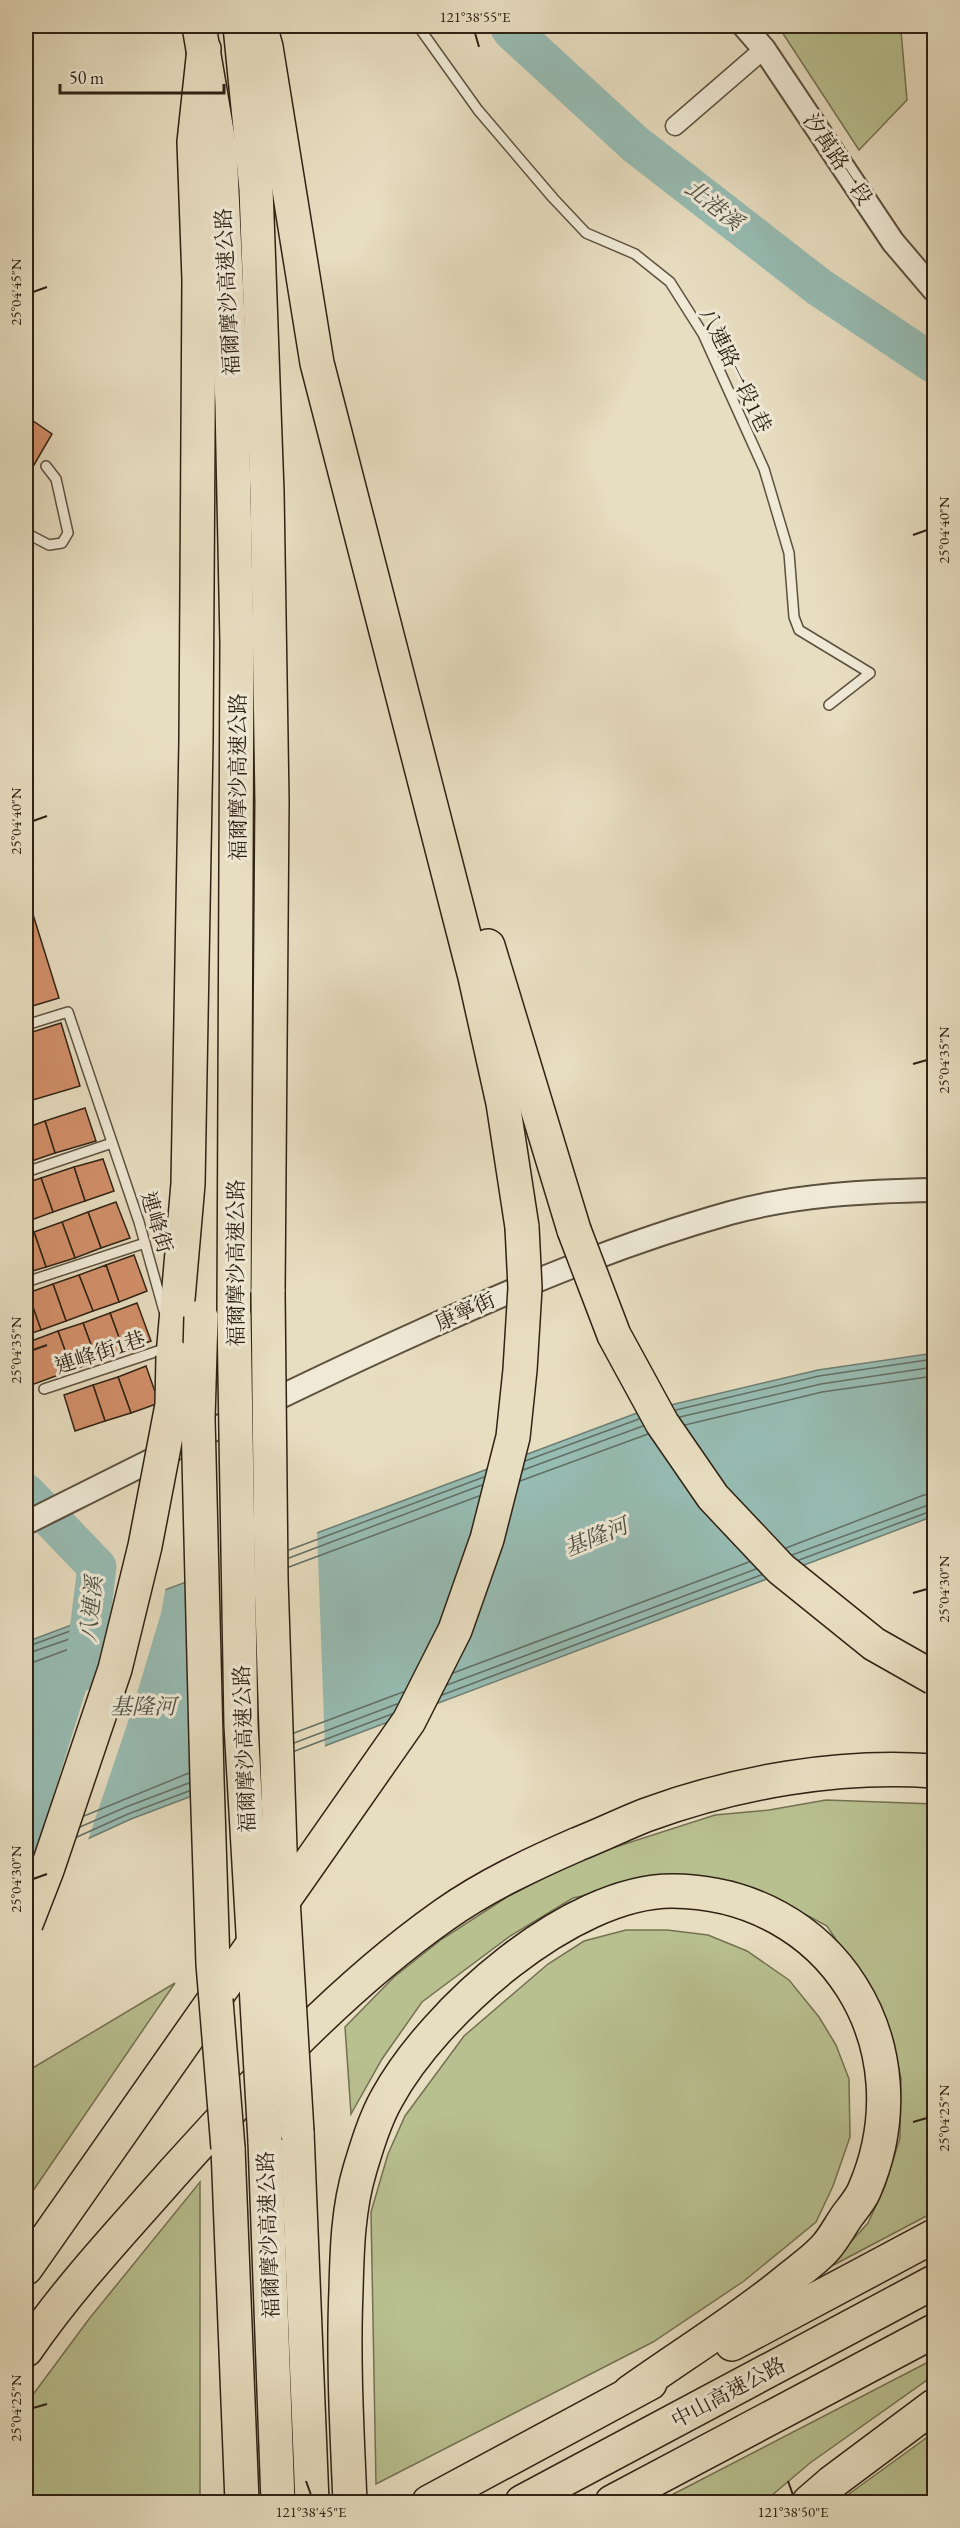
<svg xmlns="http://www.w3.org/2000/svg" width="960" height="2528" viewBox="0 0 960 2528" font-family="'EB Garamond','Noto Serif TC',serif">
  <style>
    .green { fill: #b8c090; stroke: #747152; stroke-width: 1.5 }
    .water { fill: #97bcb3; stroke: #6d7e73; stroke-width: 1.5 }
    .pier { fill: #e7ddc0 }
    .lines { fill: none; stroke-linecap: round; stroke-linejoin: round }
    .shore { stroke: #636f64; stroke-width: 1.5 }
    .river { stroke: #97bcb3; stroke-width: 39 }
    .building { fill: #d28f69; stroke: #2f2214; stroke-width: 1.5 }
    .service-casing { stroke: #5d513f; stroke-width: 12 }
    .minor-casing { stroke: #5d513f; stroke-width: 21 }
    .tertiary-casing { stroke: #5d513f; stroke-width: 26 }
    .motorway-casing { stroke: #2f2214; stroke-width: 36 }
    .service { stroke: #efe9d6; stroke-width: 9 }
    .minor { stroke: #efe9d6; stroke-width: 18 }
    .tertiary { stroke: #efe9d6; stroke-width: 22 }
    .motorway { stroke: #e7ddc0; stroke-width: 33 }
    .motorway-bridge-casing { stroke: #2f2214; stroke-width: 36; stroke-linecap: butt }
    .motorway-bridge { stroke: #e7ddc0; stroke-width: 33 }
    .ticks { fill: none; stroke: #2f2214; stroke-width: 2 }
    .labels { text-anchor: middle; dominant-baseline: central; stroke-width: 6; stroke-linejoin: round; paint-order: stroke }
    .street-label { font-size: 21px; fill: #2f2214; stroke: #efe9d6 }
    .water-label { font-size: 22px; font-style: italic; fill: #4e5044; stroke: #efe9d6 }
    .neatline { fill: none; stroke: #2f2214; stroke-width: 2 }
    .ticks-label { font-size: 15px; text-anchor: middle; fill: #2f2214 }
  </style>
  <rect width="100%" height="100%" fill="#e7ddc0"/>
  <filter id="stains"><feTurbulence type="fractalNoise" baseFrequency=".00333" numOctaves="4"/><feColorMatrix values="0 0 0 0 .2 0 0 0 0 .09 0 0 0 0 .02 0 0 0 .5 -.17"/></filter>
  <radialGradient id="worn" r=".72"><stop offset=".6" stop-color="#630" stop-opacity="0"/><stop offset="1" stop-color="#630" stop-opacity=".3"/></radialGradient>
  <!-- green -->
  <g class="green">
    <polygon points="776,26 903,26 901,31 907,100 859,150 782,32"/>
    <polygon points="826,1800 934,1804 934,2212 826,2269 868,2223 885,2186 900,2138 901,2078 891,2035 857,1971 827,1926 788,1905 733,1881 654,1880 573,1898 510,1936 422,2002 382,2059 351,2114 345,2027 394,1977 442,1939 507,1897 556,1872 606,1850 715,1815 769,1810"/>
    <polygon points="626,1930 667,1930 708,1935 747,1951 789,1980 819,2017 836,2045 849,2079 850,2137 833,2186 816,2222 744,2281 653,2342 376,2484 371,2212 388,2154 405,2116 464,2036 548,1964 584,1941"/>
    <polygon points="175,1983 26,2201 26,2072"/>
    <polygon points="200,2182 200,2502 26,2502 26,2404 89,2319"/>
    <polygon points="934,2359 934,2375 810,2463 764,2502 658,2502"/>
    <polygon points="934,2432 934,2502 838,2502 922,2441"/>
  </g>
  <!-- water -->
  <polygon class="water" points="934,1353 934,1516 131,1819 26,1867 26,1642 637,1413 818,1370"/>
  <!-- pier -->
  <g class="pier">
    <polygon points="317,1529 325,1749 214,1791 210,1569"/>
    <polygon points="166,1586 161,1613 132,1710 87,1843 31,1868 112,1606"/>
  </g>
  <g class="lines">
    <!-- shore -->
    <g class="shore">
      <polyline points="676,1410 819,1376 934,1359"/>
      <polyline points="680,1417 821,1384 934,1367"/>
      <polyline points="685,1425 822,1392 934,1376"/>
      <polyline points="525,1461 639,1419"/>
      <polyline points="523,1470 643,1426"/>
      <polyline points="520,1481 648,1434"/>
      <polyline points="786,1548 924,1495 934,1494"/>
      <polyline points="289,1550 484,1477"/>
      <polyline points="792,1555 934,1503"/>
      <polyline points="289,1558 482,1485"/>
      <polyline points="799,1560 934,1510"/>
      <polyline points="289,1567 479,1496"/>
      <polyline points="26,1647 109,1617"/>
      <polyline points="26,1654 107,1626"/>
      <polyline points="26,1663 34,1662 104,1636"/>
      <polyline points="453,1673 749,1562"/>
      <polyline points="447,1685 756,1569"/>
      <polyline points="442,1695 761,1575"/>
      <polyline points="294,1733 403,1692"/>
      <polyline points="294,1743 397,1704"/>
      <polyline points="295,1751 392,1714"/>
      <polyline points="84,1816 189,1773"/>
      <polyline points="80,1827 126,1807 189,1783"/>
      <polyline points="77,1837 128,1814 189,1791"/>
    </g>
    <!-- river -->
    <g class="river">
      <polyline points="509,26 512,31 635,144 819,287 934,364"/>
      <polyline points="26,1493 97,1567 84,1671"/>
    </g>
  </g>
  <!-- building -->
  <g class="building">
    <polygon points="26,416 52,434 31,470 26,468"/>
    <polygon points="26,892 59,998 26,1008"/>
    <polygon points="61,1023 80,1086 26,1102 26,1034"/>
    <polygon points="85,1108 96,1141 55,1153 45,1121"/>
    <polygon points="45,1121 55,1153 26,1163 26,1128"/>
    <polygon points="103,1159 114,1191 85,1201 74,1167"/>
    <polygon points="74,1167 85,1201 53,1212 41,1178"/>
    <polygon points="41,1178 53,1212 26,1222 26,1183"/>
    <polygon points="116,1202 130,1238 101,1248 88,1212"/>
    <polygon points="88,1212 101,1248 75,1258 62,1222"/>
    <polygon points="62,1222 75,1258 46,1267 34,1232"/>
    <polygon points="34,1232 46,1267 26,1273 26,1235"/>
    <polygon points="134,1255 147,1291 119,1302 106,1265"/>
    <polygon points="106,1265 119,1302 93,1311 79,1275"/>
    <polygon points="79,1275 93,1311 66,1321 53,1284"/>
    <polygon points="53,1284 66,1321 41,1330 28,1293"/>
    <polygon points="28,1293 41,1330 26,1335 26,1294"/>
    <polygon points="137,1303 151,1341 124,1351 110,1313"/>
    <polygon points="110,1313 124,1351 97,1361 83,1323"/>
    <polygon points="83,1323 97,1361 72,1370 58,1331"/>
    <polygon points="58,1331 72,1370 26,1387 26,1343"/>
    <polygon points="146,1366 159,1403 131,1413 118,1377"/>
    <polygon points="118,1377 131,1413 105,1421 93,1385"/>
    <polygon points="93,1385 105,1421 75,1431 64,1395"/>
  </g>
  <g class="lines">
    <!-- service casing -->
    <g class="service-casing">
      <g id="service">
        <polyline points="418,26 478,110 553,198 586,233 635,254 670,282 703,334 764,469 789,553 794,617 799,630 870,673 829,705"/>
        <polyline points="26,533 49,545 62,543 68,533 56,479 46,466"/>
        <polyline points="26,1025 68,1012 139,1222 164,1311"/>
        <polyline points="26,1172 112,1143"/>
        <polyline points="26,1282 145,1243"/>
        <polyline points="44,1389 167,1348"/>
      </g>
    </g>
    <!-- minor casing -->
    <g class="minor-casing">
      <polyline id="minor" points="675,126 764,49"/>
    </g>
    <!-- tertiary casing -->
    <g class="tertiary-casing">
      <g id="tertiary">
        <polyline points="744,26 764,49 893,242 934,290"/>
        <path d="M26,1523c130,-65 260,-131 393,-191 101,-46 204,-89 311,-119 65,-18 137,-22 204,-23"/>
      </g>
    </g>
    <!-- motorway casing -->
    <g class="motorway-casing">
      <g id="motorway">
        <polyline points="199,26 220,149 232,403 237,642 234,1316"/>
        <polyline points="240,26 256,189 267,492 272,801 268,1292"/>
        <polyline points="260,26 266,47 317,363 475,977 503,1103 522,1227"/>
        <polyline points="488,946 574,1230"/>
        <polyline points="173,1356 188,1184 196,741 199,280 194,142 204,49"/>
        <polyline points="297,2132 312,2502"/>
        <polyline points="265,2141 278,2502"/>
        <polyline points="228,2148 242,2502"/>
        <polyline points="26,2268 225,1984"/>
        <polyline points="732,2344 934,2236"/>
        <path d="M26,2350c44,-64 97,-120 148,-178 83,-92 168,-185 270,-257 41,-29 88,-51 134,-71 23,-9 45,-20 68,-29 90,-33 193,-51 288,-44"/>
        <path d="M350,2502c-3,-71 -7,-141 -4,-212 1,-41 2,-81 14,-121 7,-23 15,-50 27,-71 47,-86 183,-207 285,-207 160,1 255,155 192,300 -4,9 -11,17 -17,25 -7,10 -13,22 -21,31 -11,13 -28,24 -41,35 -49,40 -103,73 -155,110"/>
        <polyline points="429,2502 650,2383"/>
        <polyline points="522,2502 934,2282"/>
        <polyline points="612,2502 934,2331"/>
        <polyline points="809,2502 831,2483 934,2406"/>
      </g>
    </g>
    <!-- service -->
    <use href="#service" class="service"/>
    <!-- minor -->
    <use href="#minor" class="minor"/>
    <!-- tertiary -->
    <use href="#tertiary" class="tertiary"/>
    <!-- motorway -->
    <use href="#motorway" class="motorway"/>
    <!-- motorway-bridge casing -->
    <g class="motorway-bridge-casing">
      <g id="motorway-bridge">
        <polyline points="574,1230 614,1335 662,1423 713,1497 781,1569 874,1644 934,1678"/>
        <polyline points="268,1292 271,1579 280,1849 297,2132"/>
        <polyline points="234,1316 241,1725 265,2141"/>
        <polyline points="201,1317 198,1418 207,1779 213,1964 228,2148"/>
        <polyline points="26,1924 47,1870 115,1669 145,1546 172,1405 173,1356"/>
        <polyline points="225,1984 409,1721 455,1630 487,1539 513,1437 520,1370 525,1288 522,1227"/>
      </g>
    </g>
    <!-- motorway-bridge -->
    <use href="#motorway-bridge" class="motorway-bridge"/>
  </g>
  <!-- ticks -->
  <path class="ticks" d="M475,33l4,14M33,292l14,-5M913,535l14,-5M33,821l14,-5M913,1064l14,-4M33,1350l14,-5M913,1593l14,-4M33,1879l14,-5M913,2122l14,-4M33,2408l14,-4M306,2481l5,14M788,2481l5,14"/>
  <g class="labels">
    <!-- street labels -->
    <g class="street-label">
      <text transform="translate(838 159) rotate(56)">汐萬路一段</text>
      <text transform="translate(227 292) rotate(-93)">福爾摩沙高速公路</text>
      <text transform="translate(736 370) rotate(64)">八連路一段1巷</text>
      <text transform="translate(237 777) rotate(-90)">福爾摩沙高速公路</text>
      <text transform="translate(157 1222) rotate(73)">連峰街</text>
      <text transform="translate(235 1263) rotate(-90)">福爾摩沙高速公路</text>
      <text transform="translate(465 1311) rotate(-24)">康寧街</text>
      <text transform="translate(100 1352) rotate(-18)">連峰街1巷</text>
      <text transform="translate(244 1749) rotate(-92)">福爾摩沙高速公路</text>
      <text transform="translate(268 2235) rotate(-92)">福爾摩沙高速公路</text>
      <text transform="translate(728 2392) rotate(-28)">中山高速公路</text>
    </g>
    <!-- water labels -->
    <g class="water-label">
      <text transform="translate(714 205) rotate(38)">北港溪</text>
      <text transform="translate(596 1537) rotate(-22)">基隆河</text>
      <text transform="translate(91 1609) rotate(-84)">八連溪</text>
      <text x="143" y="1706">基隆河</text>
    </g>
  </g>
  <!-- margin -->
  <rect width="960" height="2528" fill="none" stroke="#e7ddc0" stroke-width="66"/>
  <!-- scale -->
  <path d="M60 84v9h164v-9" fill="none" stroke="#2f2214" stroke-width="3"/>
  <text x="69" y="84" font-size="18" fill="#2f2214" stroke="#efe9d6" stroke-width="4.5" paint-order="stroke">50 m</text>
  <rect x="33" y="33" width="894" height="2462" class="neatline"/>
  <g class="ticks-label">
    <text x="475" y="22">121°38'55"E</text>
    <text transform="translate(16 292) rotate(-90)" y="5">25°04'45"N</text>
    <text transform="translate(944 530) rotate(-90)" y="5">25°04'40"N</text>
    <text transform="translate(16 821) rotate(-90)" y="5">25°04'40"N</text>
    <text transform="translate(944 1060) rotate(-90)" y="5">25°04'35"N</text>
    <text transform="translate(16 1350) rotate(-90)" y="5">25°04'35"N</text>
    <text transform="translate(944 1589) rotate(-90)" y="5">25°04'30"N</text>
    <text transform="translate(16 1879) rotate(-90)" y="5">25°04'30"N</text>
    <text transform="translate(944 2118) rotate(-90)" y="5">25°04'25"N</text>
    <text transform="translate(16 2408) rotate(-90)" y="5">25°04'25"N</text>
    <text x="311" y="2517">121°38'45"E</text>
    <text x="793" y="2517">121°38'50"E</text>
  </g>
  <rect width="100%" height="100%" filter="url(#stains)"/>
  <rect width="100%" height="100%" fill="url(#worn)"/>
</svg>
